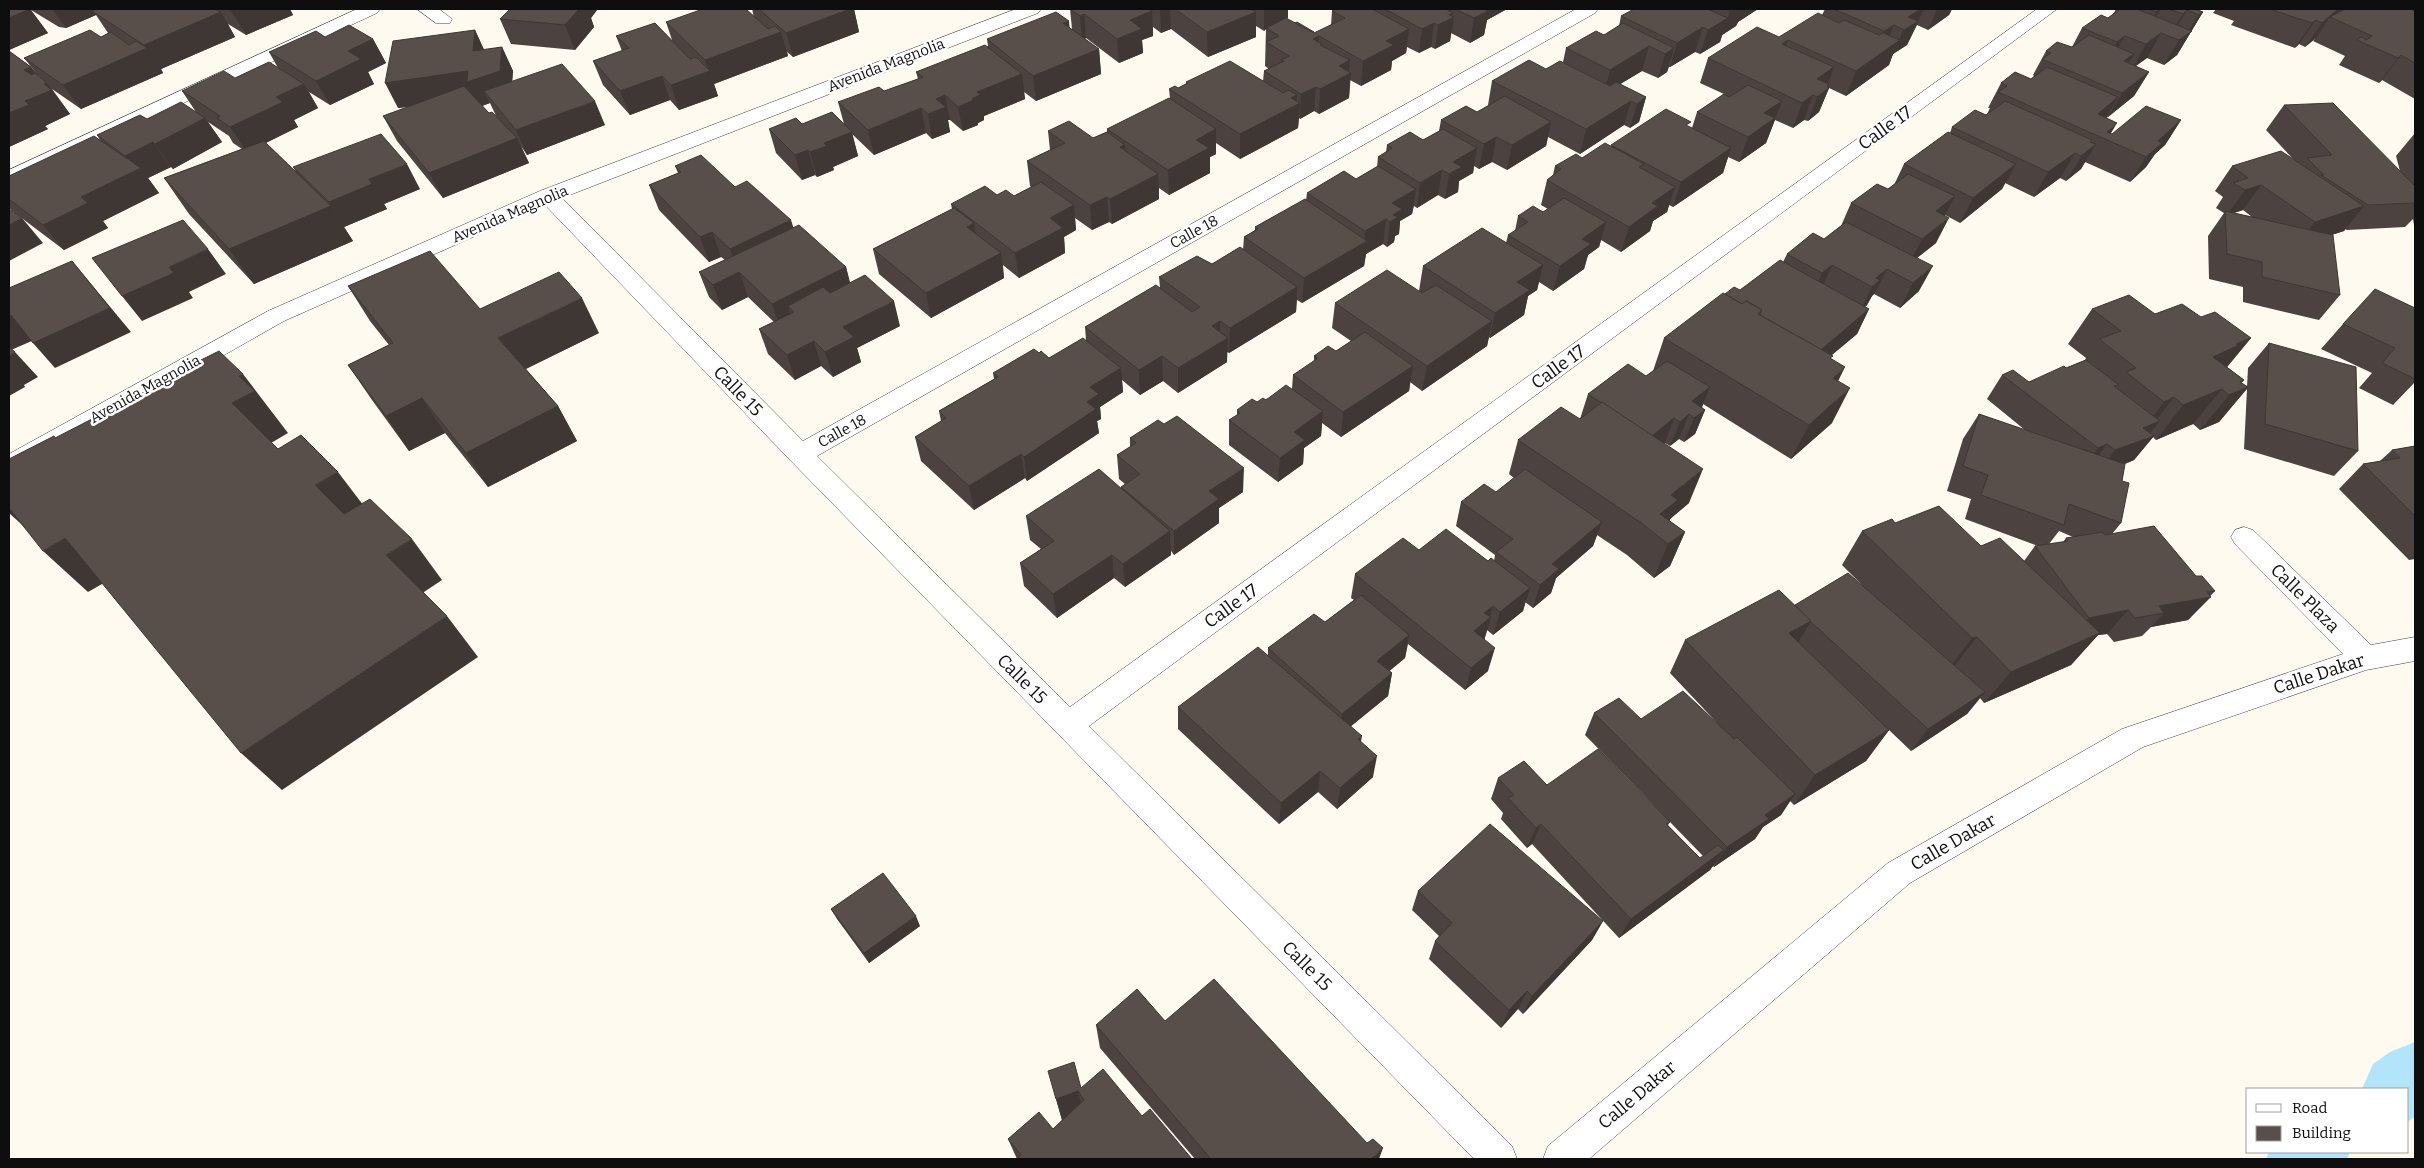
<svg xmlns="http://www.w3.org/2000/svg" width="2424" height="1168" viewBox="0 0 2424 1168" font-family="Bitter,serif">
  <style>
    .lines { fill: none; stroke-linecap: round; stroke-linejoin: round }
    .canal { fill: #b1e5f9; fill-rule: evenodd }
    .minor-casing { stroke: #414141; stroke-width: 1 }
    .minor { fill: #fff; fill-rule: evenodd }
    .wall { fill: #4c4340; fill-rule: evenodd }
    .shaded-wall { fill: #3e3734 }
    .building { fill: #584e4a; stroke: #3e3734 }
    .labels { text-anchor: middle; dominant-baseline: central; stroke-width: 5; stroke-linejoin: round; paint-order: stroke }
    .far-street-label { font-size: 15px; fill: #0e0e0e; stroke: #fff }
    .street-label { font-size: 18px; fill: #0e0e0e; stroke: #fff }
  </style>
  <rect width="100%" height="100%" fill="#fffaef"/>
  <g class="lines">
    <!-- canal -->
    <g class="canal">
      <polygon points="2415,1042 2415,1117 2408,1121 2408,1089 2362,1089 2373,1064 2390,1052"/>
      <polygon points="2269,1152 2350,1152 2347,1159 2266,1159"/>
    </g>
    <!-- minor casing -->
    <g class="minor-casing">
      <g id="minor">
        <polygon points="357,9 380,9 377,13 9,184 9,170"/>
        <polygon points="417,9 439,9 452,19 450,23 436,23"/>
        <polygon points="1016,9 1041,9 1038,13 562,198 803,441 1576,9 1598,9 1595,13 817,456 1070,707 2037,9 2057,9 1089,726 1512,1146 1517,1159 1474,1159 791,461 545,205 284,321 18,472 9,474 9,454 268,311 540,191"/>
        <polygon points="2244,527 2253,530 2371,645 2415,637 2415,661 2366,670 2143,747 1910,883 1589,1159 1543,1159 1548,1146 1888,863 2122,729 2343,654 2235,544 2231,537 2235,530"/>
      </g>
    </g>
    <!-- minor -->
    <use href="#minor" class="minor"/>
  </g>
  <!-- wall -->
  <g class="wall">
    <polygon points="9,9 290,9 293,15 246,35 228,24 235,37 161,69 163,73 81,109 52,89 70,114 45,126 48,129 9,147 9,51 31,67 37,74 24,58 101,37 108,33 96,15 66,28 59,27 31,10 48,33 9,50"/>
    <polygon points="752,9 854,9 859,32 793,57 787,52 788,56 714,84 718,96 679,110 670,100 630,115 603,85 593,61 622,51 616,36 672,40 666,22 754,17"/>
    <polygon points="1070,9 1288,9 1288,18 1286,19 1314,33 1331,25 1332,11 1336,9 1507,9 1487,20 1484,35 1470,43 1451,33 1450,41 1435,49 1431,47 1419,53 1407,47 1406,53 1392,61 1391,70 1361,86 1350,80 1349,98 1319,114 1314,111 1300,119 1299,118 1298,128 1240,159 1216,143 1216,154 1210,157 1210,173 1169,195 1159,188 1159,199 1112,224 1109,222 1092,230 1075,218 1076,230 1064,237 1065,253 1019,278 1003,265 1004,278 931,318 879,274 873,249 952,209 951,204 997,195 1014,196 1031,187 1030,186 1027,161 1050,150 1048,131 1093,138 1107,132 1107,129 1170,98 1169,89 1178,88 1186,84 1186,82 1263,81 1264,71 1269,69 1265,66 1266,29 1264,31 1256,26 1256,37 1208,57 1171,29 1161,33 1153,27 1153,36 1142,40 1143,53 1119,63 1086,38 1085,39 1099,49 1101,74 1036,101 1024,92 1025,99 984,116 984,120 978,123 978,125 963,131 950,120 948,120 950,132 932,139 926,133 874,155 852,134 858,156 833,167 834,170 817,177 815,175 802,180 776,153 769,129 802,124 844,124 838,102 884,91 918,79 916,72 988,46 987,39 1069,28 1072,29"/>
    <polygon points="1634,9 1758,9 1738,22 1736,26 1722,35 1720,42 1700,54 1695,52 1670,67 1669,67 1667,72 1658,78 1642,71 1620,84 1646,97 1639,122 1630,128 1624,125 1580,154 1548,137 1546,146 1507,170 1492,162 1479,169 1474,166 1473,173 1459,181 1458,192 1445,199 1438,195 1417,208 1414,206 1412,214 1400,221 1399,234 1395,236 1394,242 1387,247 1383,244 1366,254 1364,266 1302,303 1297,300 1296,312 1229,353 1227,352 1227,362 1178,393 1163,381 1140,395 1122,380 1123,392 1100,407 1101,419 1097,421 1099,433 1027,481 1025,478 974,510 921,461 915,437 941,421 939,411 994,379 993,373 1039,353 1049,358 1086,340 1085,327 1160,288 1159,277 1212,264 1243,250 1244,237 1255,230 1255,227 1306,200 1307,193 1356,179 1377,167 1378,157 1386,152 1387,145 1423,140 1439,131 1441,120 1477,112 1488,106 1488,105 1492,81 1546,69 1563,62 1566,48 1604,35 1619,26 1621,16"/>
    <polygon points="1825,9 1952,9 1949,15 1928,30 1917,25 1907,45 1893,54 1889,65 1846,96 1829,88 1819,112 1808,121 1804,120 1793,128 1775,120 1766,143 1739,162 1728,157 1723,173 1673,207 1669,205 1667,212 1653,221 1650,231 1621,252 1601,240 1599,247 1588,255 1584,269 1553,291 1539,282 1537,290 1528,296 1524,315 1490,338 1489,337 1487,346 1422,391 1410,382 1409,391 1341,437 1322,423 1321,436 1304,448 1303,464 1278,482 1229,445 1229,420 1237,415 1237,410 1292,389 1293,375 1314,362 1314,356 1336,351 1351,341 1332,328 1335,303 1419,291 1423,266 1506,243 1508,235 1515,231 1518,216 1543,212 1548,209 1541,205 1547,180 1553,175 1555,166 1582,158 1611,146 1611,145 1690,127 1692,128 1697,112 1724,94 1700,83 1708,58 1779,37 1822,15"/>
    <polygon points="2116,9 2200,9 2199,10 2203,12 2177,55 2164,65 2147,58 2135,66 2149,72 2134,96 2106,118 2111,134 2112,134 2181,120 2165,145 2155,154 2146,167 2130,182 2085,162 2081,169 2066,181 2060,178 2034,197 2005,183 2002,189 1960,223 1945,215 1936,243 1917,258 1919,291 1900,308 1874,294 1872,296 1867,305 1865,307 1869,309 1857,334 1831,355 1831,359 1838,381 1832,423 1791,459 1703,404 1702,407 1705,410 1695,434 1684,442 1679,439 1670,446 1665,443 1664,444 1689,503 1670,519 1669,521 1685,532 1670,566 1654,578 1627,555 1597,535 1593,546 1556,578 1551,593 1533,608 1525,602 1523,611 1493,635 1487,630 1484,640 1488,671 1465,690 1408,644 1405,658 1389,671 1392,673 1388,696 1351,726 1361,742 1373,777 1337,809 1318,792 1279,824 1178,729 1178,707 1268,655 1268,648 1325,622 1354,600 1351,598 1355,574 1419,550 1488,561 1494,561 1495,555 1456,526 1461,502 1496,492 1514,478 1509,474 1518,440 1580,419 1588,394 1646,376 1653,371 1664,338 1725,294 1740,290 1783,262 1787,254 1824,239 1841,226 1851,203 1888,189 1894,185 1904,164 1950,133 1952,127 1987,114 1990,108 1988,108 2001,83 2031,79 2034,76 2033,75 2046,51 2072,47 2082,28 2108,18 2114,13"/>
    <polygon points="2216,9 2410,9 2415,11 2415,99 2382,80 2379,83 2339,65 2345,56 2313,41 2316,38 2305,47 2299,44 2295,48 2231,25 2234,21 2213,13"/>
    <polygon points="597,10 591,18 594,27 575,50 511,44 500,19"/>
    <path d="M475,30l9,20 18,-3 11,24 -1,11 93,43 -78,30 -6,-9 8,17 -86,35 -46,-57 -14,-25 25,-9 -10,1zM490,103l6,13 -7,-3 -7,-7z"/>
    <polygon points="325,37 373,39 386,63 368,72 374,84 330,105 309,92 318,108 294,120 298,127 266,143 296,172 293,167 420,189 384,204 387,209 344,227 343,226 353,241 254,284 189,214 164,178 242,149 233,143 229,136 208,122 222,142 173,169 171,167 148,178 159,193 103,221 108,228 64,250 11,210 9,208 9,176 100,140 97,135 147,119 196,112 182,91 278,68 269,52"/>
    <path d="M2284,105l116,66 -4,-15 19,-23v92h-1l-1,-6 -8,8 -58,3 -2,-1 -1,2 -13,4 9,60 -21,25 -76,-18v-15l-34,-8 -1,-43 16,-23 -8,-5 7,-11 -8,-6 17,-25 63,-5 -29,-31zM2243,210l9,7 -18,-4z"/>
    <polygon points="675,166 735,187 794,228 846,267 850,283 900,326 857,348 861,362 833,377 821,366 795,380 768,354 759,329 774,322 748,297 722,310 709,297 699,272 725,260 721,257 709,262 659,210 649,185 678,173"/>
    <polygon points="348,286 480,309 599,333 526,369 558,406 577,441 488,487 445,433 409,451 372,400 348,365 389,345 370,321"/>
    <polygon points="2415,308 2415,382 2393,405 2359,388 2372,373 2321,349 2343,324"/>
    <path d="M2092,309l109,8 50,21 -24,29 17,13 -3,3 6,4 1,-19 21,-25 89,108 -24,25 -90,-27 3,-60 -28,33 -19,8 -7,-6 -37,16 -3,-3 -19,23 -9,4 -3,17 -1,42 -9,11 84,42 19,15 -27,29 -37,7 -9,9 -28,6 -7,-8 -9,1 -27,30 -87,38 -4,-5 -13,16 -56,37 -22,-21 -23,31 -72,44 -4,-4 -9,14 -18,12 -8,12 -41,28 -1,-1 -3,4 -91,68 -87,-94 -5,4 -26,-29 2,-6 -12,-14 7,-21 49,7 122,36 -84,-86 9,-22 47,6 79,7 -50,-53 15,-33 110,-35 68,-19 -21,-21 20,-34 33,-8 86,23 43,15 11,-15h3l-73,-27 6,-20 -24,-8 16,-52 16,-25 46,16 -38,-31 15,-24 27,7 37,-14 19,-8 1,-2 -18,-14zM2059,531l14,6 -7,1 -3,4 -14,2zM1670,822l33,34 -3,2 -32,-33z"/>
    <polygon points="1130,438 1243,492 1219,508 1219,523 1174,555 1171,551 1171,555 1125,587 1114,578 1057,618 1024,586 1020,563 1041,549 1030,540 1026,516 1121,488 1121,487 1125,484 1119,479 1117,455 1130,447"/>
    <polygon points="2415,446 2415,559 2409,560 2339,489 2363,464 2380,461 2392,450"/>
    <polygon points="1418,891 1603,921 1592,940 1523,1014 1518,1009 1501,1028 1429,959 1435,941 1439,936 1412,910"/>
    <polygon points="831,909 920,926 869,963 837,919"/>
    <polygon points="1165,1021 1379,1159 1195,1159 1100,1048 1096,1025"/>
    <polygon points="1081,1088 1142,1116 1017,1159 1008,1139 1053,1129 1062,1120 1056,1099"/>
  </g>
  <!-- shaded-wall -->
  <g class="shaded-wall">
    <polygon points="30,9 48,33 9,50 9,18"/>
    <polygon points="52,9 109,9 92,11 96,15 66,28"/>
    <polygon points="237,9 290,9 293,15 246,35 231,11"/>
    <polygon points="578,9 597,9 597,10 591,18 594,27 575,50 565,25"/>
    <polygon points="850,9 854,9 859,32 793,57 786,33"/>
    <polygon points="1160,9 1170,9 1171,29 1161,33"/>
    <polygon points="1264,9 1288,9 1288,18 1267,29 1266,28 1266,29 1264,31"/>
    <polygon points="1446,9 1451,9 1450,14 1453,13 1452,18 1454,17 1450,41 1435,49 1438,25"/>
    <polygon points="1479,9 1507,9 1487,20 1484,35 1470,43 1474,18"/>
    <polygon points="1733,9 1758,9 1738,22 1736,26 1722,35 1730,11"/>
    <polygon points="1921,9 1924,9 1907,45 1893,54 1889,65 1846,96 1856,71 1899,40 1908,17"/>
    <polygon points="1937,9 1952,9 1949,15 1928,30"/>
    <polygon points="2160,9 2161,9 2148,30 2142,36 2156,12"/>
    <polygon points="2338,9 2347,9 2330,17 2316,38 2305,47 2322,23"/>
    <polygon points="2187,10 2172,35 2169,36 2183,14"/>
    <polygon points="1152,11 1153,36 1142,40 1143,53 1119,63 1117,39 1130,20"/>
    <polygon points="221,12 235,37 161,69 163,73 81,109 63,85 147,48 144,45"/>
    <polygon points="1256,12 1256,37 1208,57 1207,32"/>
    <polygon points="2203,12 2177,55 2164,65 2179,40 2186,35 2198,15"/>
    <polygon points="1084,14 1086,38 1082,40 1080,16"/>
    <polygon points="1728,18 1720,42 1700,54 1708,30"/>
    <polygon points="2316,20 2299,44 2295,48 2312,23"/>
    <polygon points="1069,21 1071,45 1063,23"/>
    <polygon points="1434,23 1431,47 1419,53 1422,29"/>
    <polygon points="1894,25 1884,50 1874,56 1884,31"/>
    <polygon points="1703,27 1695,52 1670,67 1677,43"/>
    <polygon points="1409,29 1406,53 1392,61 1391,70 1361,86 1363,61 1386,41"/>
    <polygon points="475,30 486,54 473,51"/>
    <polygon points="781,32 788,56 714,84 718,96 679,110 671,85 709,71 705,60"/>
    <polygon points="1314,32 1313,39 1319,36 1317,61 1301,51"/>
    <polygon points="2161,33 2147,58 2132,69 2146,44"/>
    <polygon points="2125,36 2111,60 2103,66 2117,42"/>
    <polygon points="373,39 386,63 368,72 374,84 330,105 316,81 348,51"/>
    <polygon points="1788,40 1779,65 1782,44"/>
    <polygon points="1649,46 1642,71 1604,94 1610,70"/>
    <polygon points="502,47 513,71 511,96 484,91 490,103 479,107 474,97 398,108 385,83"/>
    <polygon points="1674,48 1667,72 1658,78 1665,54"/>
    <polygon points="1099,49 1101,74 1036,101 1033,76"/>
    <polygon points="2134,54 2120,78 2124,61"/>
    <polygon points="2401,55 2382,80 2379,83 2398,58"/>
    <polygon points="1350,60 1349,74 1351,73 1349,98 1319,114 1320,89 1339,66"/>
    <polygon points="31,67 49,91 44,84 47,83 70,114 45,126 48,129 9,147 9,113 25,101 24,70"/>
    <polygon points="1834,67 1827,86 1829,84 1827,89 1829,88 1819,112 1808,121 1817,97 1813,95 1804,120 1793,128 1802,103 1817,79"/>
    <polygon points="2149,72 2134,96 2107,118 2122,93"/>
    <polygon points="1022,74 1025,99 984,116 984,120 978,123 978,125 963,131 958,107 972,99 977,92"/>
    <polygon points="662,76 670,100 630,115 620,91"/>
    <polygon points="304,84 318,108 294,120 298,127 247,152 230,127 276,97"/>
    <polygon points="1316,87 1314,111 1300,119 1301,94"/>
    <polygon points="945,95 950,120 948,120 950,132 932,139 928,114 936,99"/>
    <polygon points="1297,95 1297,105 1300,103 1298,128 1240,159 1240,134 1291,98"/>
    <polygon points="1646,97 1639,122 1630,128 1637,104"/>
    <polygon points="2118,97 2104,122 2098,114"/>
    <polygon points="595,101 605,125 527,155 516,130"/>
    <polygon points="1631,101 1624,125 1580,154 1586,129"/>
    <polygon points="1782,101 1766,143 1739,162 1748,137 1764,113"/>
    <polygon points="921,108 926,133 874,155 868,130"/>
    <polygon points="205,118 222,142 173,169 155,144"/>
    <polygon points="2181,120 2165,145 2155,154 2146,167 2130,182 2146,157 2158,141"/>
    <polygon points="1551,122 1546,146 1507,170 1512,145"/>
    <polygon points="2117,123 2107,140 2107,132"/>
    <polygon points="1216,129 1216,154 1210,157 1210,173 1169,195 1168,170 1196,140"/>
    <polygon points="852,132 858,156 833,167 834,170 817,177 810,152 824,143"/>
    <polygon points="1496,137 1492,162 1479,169 1484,144"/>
    <polygon points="517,138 529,163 443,198 429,173"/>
    <polygon points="2092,140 2084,154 2096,144 2081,169 2066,181 2090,142"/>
    <polygon points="153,142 171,167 148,178 159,193 103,221 108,228 64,250 43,225 81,197 136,170 125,156"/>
    <polygon points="1125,145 1126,170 1120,147"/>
    <polygon points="1477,148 1473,173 1459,181 1458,192 1445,199 1449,174 1453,162"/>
    <polygon points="1731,148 1723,173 1673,207 1681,182"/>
    <polygon points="808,150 815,175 802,180 795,155"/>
    <polygon points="2075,153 2060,178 2034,197 2048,172"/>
    <polygon points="407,164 420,189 384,204 387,209 344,227 329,202 369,179"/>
    <polygon points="2016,164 2002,189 1960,223 1973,198"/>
    <polygon points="1442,170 1438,195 1417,208 1420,183"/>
    <polygon points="1158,174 1159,199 1112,224 1110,199"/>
    <polygon points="2261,185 2243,210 2227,215 2245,190"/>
    <polygon points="1675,187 1667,212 1653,221 1650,231 1621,252 1629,227 1652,203"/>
    <polygon points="1416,189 1412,214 1400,221 1399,234 1395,236 1394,242 1387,247 1392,203"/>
    <polygon points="1955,196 1942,221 1936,211"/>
    <polygon points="1107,197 1109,222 1092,230 1090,205"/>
    <polygon points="1074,205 1076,230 1064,237 1065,253 1019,278 1015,253 1050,218"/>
    <polygon points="331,206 353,241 254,284 229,249"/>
    <polygon points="2364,206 2344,231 2295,247 2315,222"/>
    <polygon points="22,218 43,243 9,261 9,225"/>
    <polygon points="1949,218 1936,243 1909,264 1922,239"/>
    <polygon points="1386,219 1383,244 1366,254 1364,266 1302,303 1304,278 1364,243 1365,231"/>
    <polygon points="791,220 799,245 740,273 748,297 722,310 713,285 738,272 730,249"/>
    <polygon points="1606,222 1599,247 1588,255 1584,269 1553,291 1560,266 1582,239"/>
    <polygon points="974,223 978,248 967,227"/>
    <polygon points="712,232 721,257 709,262 700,237"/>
    <polygon points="208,249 226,274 189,292 193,298 142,321 122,296 169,267"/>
    <polygon points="1001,253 1004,278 931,318 926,293"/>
    <polygon points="72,261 131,332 55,368 33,343"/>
    <polygon points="1543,265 1537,290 1528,296 1524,315 1490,338 1495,313 1517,282"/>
    <polygon points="1832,265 1821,290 1811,298 1822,273"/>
    <polygon points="1933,266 1919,291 1900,308 1913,283"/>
    <polygon points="846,267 852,291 794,312 788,306 793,323 781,329 772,304"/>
    <polygon points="1887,269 1874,294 1872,296 1867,305 1860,312 1876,278"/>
    <polygon points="1297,287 1296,312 1229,353 1230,328"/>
    <polygon points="582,298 599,333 517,373 498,338"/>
    <polygon points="894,301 900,326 857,348 861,362 833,377 825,352 843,327"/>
    <polygon points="1869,309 1857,334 1806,377 1818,352"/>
    <polygon points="11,315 34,340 11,350 9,347 9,316"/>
    <polygon points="1220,321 1219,343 1228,338 1227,362 1178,393 1178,368 1212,326"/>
    <polygon points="1492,321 1487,346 1422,391 1427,366"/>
    <polygon points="2251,338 2222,373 2213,357 2236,344"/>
    <polygon points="814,341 821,366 795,380 787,355"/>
    <polygon points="15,352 38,377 24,385 25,387 9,396 9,356"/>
    <polygon points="1162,356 1163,381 1140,395 1139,370"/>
    <polygon points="1413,366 1409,391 1341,437 1343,412"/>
    <polygon points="1845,367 1828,402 1833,378"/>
    <polygon points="1121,368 1123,392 1100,407 1101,419 1097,421 1099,433 1027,481 1024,457 1087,402 1090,387"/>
    <polygon points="243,374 288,433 266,446 232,403 239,376"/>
    <polygon points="2244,380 2233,393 2248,387 2219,422 2200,430 2240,382"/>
    <polygon points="1710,387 1700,412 1689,414 1679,439 1670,446 1680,422 1692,401"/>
    <polygon points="1850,388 1832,423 1791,459 1809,425"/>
    <polygon points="2222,389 2193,424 2156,440 2183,405"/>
    <polygon points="2174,397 2154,423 2160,421 2145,439 2154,436 2134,460 2097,475 2115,450 2144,428 2164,402"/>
    <polygon points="422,398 445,433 409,451 386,416"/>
    <polygon points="558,406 577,441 488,487 466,453"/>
    <polygon points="1705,410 1695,434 1684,442 1694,418"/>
    <polygon points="1323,411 1321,436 1304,448 1303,464 1278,482 1280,458 1294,432"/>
    <polygon points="1674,418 1665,443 1642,460 1651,436"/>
    <polygon points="2107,444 2089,468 2080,473 2098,448"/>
    <polygon points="1021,454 1025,478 974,510 969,486"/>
    <polygon points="1244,468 1243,492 1219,508 1219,523 1174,555 1174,531 1209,491"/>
    <polygon points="1703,469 1689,503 1670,519 1664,534 1660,514 1671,495"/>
    <polygon points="338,472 370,514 348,527 315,485"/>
    <polygon points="9,506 41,542 9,513"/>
    <polygon points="1602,522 1593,546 1556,578 1551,593 1533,608 1540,585 1552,564"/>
    <polygon points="1170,531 1171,555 1125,587 1123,564"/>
    <polygon points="1685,532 1670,566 1654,578 1668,544"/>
    <polygon points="65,538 109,580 88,592 43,551"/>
    <polygon points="412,539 442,580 418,596 386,555"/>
    <polygon points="1112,555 1114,578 1057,618 1053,594"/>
    <polygon points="1530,588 1523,611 1493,635 1500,612"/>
    <polygon points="2211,597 2188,620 2151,627 2164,613 2159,606"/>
    <polygon points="1493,606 1489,619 1491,617 1484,641 1474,631 1484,613"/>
    <polygon points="2128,610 2107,634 2098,635 2071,665 1984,703 2011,672 2069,641 2089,618"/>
    <polygon points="447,616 478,657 282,790 241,753"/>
    <polygon points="1811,621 1792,653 1789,633"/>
    <polygon points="1409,635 1405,658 1374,684 1377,661"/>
    <polygon points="1977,637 1952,669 1947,671 1972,638"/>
    <polygon points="1495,648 1488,671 1465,690 1471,668"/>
    <polygon points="1392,673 1388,696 1339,736 1342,714"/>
    <polygon points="1985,692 1967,714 1911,751 1928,729"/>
    <polygon points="1889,730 1866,761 1794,805 1815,775"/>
    <polygon points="1362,736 1358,758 1358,739"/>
    <polygon points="1377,756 1373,777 1337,809 1340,788"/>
    <polygon points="1320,771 1318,792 1279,824 1281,803"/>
    <polygon points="1795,794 1781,815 1763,827 1755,839 1714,867 1727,847 1765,815"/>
    <polygon points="1541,824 1532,844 1527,848 1536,828"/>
    <polygon points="1724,850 1710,870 1619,938 1631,919"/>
    <polygon points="916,916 920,926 869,963 864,953"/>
    <polygon points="1603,921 1592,940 1523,1014 1532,996"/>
    <polygon points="1527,991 1518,1009 1501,1028 1509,1010"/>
    <polygon points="1078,1091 1083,1113 1062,1120 1056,1099"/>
    <polygon points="1383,1148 1379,1159 1371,1159"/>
  </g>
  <!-- building -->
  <g class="building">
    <polygon points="9,9 30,9 9,18"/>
    <polygon points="97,9 215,9 221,12 144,45 92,11"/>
    <polygon points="227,9 237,9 231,11"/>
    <polygon points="510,9 579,9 565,25 500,19"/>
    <polygon points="703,9 746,9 768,29 775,26 781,32 705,60 666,22"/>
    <polygon points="759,9 850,9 786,33"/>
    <polygon points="1070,9 1149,9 1152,11 1130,20 1142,29 1117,39 1084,14 1080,16"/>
    <polygon points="1175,9 1251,9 1256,12 1207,32"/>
    <polygon points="1336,9 1372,9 1409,29 1386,41 1394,45 1363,61 1319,36 1313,39 1322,44 1320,45 1350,60 1339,66 1351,73 1320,89 1316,87 1301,94 1264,71 1284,61 1281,60 1289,56 1266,42 1279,36 1266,28 1286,18 1314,33 1345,18 1332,11"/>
    <polygon points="1385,9 1446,9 1453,13 1449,15 1454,17 1438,25 1434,23 1422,29"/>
    <polygon points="1455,9 1484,9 1488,11 1474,18"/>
    <polygon points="1634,9 1707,9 1728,18 1708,30 1703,27 1677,43 1621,16"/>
    <polygon points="1726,9 1733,9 1730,11"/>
    <polygon points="1834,9 1921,9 1908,17 1918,21 1904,30 1894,25 1884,31"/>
    <polygon points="2120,9 2137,9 2192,31 2179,40 2161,33 2146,44 2125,36 2117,42 2082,28 2101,15 2108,18"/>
    <polygon points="2148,9 2160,9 2156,12"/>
    <polygon points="2169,9 2195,9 2203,12 2198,15 2187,10 2183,14"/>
    <polygon points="2269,9 2338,9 2322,23 2316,20 2312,23"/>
    <polygon points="2345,9 2410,9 2415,11 2415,63 2401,55 2398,58 2357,40 2361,37 2366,40 2372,36 2330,17"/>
    <polygon points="1056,12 1069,21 1063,23 1099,49 1033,76 987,39"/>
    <polygon points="1818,13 1839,23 1844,20 1879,35 1883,33 1900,40 1856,71 1788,40 1782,44 1834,67 1817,79 1829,84 1827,86 1829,88 1817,97 1813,95 1802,103 1708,58 1757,27 1779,37"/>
    <polygon points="1297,22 1314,32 1313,32 1295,23"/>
    <polygon points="655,23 690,59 696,57 710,71 671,85 662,76 620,91 593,61 629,48 616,36"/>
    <polygon points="1623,23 1674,48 1665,54 1649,46 1610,70 1566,48 1596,31 1604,35"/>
    <polygon points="349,25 373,39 348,51 361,59 316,81 269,52 316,31 325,37"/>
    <polygon points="90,30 101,37 111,32 129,45 136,41 147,48 63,85 24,58"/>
    <polygon points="475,30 473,51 502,47 500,71 467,82 468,71 385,83 393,41"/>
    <polygon points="2089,35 2134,54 2124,61 2149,72 2122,93 2042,59 2051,53 2046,51 2057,42 2072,47"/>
    <polygon points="985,45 1022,74 977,92 980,95 972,99 974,100 958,107 945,95 936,99 946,107 928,114 921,108 868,130 838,102 879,87 884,91 915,80 923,77 916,72"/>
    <polygon points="9,51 31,67 24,70 32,75 35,73 47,83 44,84 52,90 25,101 29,105 9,113"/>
    <polygon points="1529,60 1546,69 1560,61 1610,86 1616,82 1646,97 1637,104 1631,101 1586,129 1492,81"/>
    <polygon points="1230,61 1283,93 1289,90 1297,95 1291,98 1300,103 1240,134 1169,89 1175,86 1178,88 1188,83 1186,82"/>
    <polygon points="269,62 304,84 276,97 283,102 230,127 217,118 220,116 182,91 224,71 235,78"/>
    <polygon points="562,64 595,101 516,130 484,91"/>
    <polygon points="2047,67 2118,97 2098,114 2117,123 2107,132 2112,134 2146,106 2181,120 2158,141 2162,143 2146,157 1998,92 2007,86 2001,83 2015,72 2031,79"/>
    <polygon points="1748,85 1782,101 1764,113 1775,118 1748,137 1697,112 1724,94 1729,97"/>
    <polygon points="464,86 489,113 492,112 517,138 429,173 383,116"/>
    <polygon points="1505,96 1551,122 1512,145 1496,137 1484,144 1441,120 1466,106 1477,112"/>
    <polygon points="1169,98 1216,129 1196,140 1209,148 1168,170 1107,129"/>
    <polygon points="2005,101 2092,140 2090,142 2096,144 2081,156 2075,153 2048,172 1952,127 1975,110 1986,115"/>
    <polygon points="181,102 205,118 155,144 153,142 125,156 97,135 140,115 147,119"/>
    <polygon points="2333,103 2415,186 2415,203 2368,205 2321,175 2324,175 2307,158 2332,155 2284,105"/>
    <polygon points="1666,109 1691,122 1686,125 1731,148 1681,182 1611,145"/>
    <polygon points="832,112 852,132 824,143 827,146 810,152 808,150 795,155 769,129 796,118 802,124"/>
    <polygon points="1069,121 1093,138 1107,132 1125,145 1120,147 1158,174 1110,199 1107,197 1090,205 1027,161 1065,143 1048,131"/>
    <polygon points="1443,129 1477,148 1453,162 1462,167 1449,174 1442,170 1420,183 1378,157 1392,148 1387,145 1410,132 1423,140"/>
    <polygon points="1948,132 2016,164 1973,198 1904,164"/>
    <polygon points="381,134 407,164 369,179 372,184 329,202 293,167"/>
    <polygon points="94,136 141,168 81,197 88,203 43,225 9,199 9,176"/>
    <polygon points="264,141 331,206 229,249 164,178"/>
    <polygon points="1605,143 1644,164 1639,167 1675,187 1652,203 1658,206 1629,227 1547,180 1561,169 1555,166 1576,154 1582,158"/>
    <polygon points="2281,151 2364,206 2315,222 2261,185 2245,190 2233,183 2248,178 2232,166"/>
    <polygon points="701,155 735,187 747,181 791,220 730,249 712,232 700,237 649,185 681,172 675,166"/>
    <polygon points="1378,166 1416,189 1392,203 1402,209 1393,215 1398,217 1390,222 1386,219 1365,231 1307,193 1344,171 1356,179"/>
    <polygon points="1908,174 1955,196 1936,211 1949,218 1922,239 1851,203 1877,184 1888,189"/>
    <polygon points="1041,182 1074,205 1050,218 1063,228 1015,253 951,204 985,186 997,195 1006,190 1014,196"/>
    <polygon points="1564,198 1606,222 1582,239 1591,244 1560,266 1508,235 1528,222 1518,216 1533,206 1543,212"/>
    <polygon points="1305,199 1367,241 1304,278 1244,237 1258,229 1255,227"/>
    <polygon points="954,208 974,223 967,227 1001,253 926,293 873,249"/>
    <polygon points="9,209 22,218 9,225"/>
    <polygon points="2225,211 2333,235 2340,295 2262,277 2262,262 2227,254"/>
    <polygon points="183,220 208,249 169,267 174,273 122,296 92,258"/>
    <polygon points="1846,222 1933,266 1913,283 1887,269 1876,278 1880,280 1872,287 1832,265 1822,273 1787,254 1813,233 1824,239"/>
    <polygon points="799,225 846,267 772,304 739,272 713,285 699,272"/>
    <polygon points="1482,228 1543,265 1517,282 1530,290 1495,313 1423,266"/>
    <polygon points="1240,247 1297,287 1230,328 1220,321 1212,326 1228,338 1178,368 1162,356 1139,370 1085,327 1156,285 1192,312 1200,307 1159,277 1197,256 1212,264"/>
    <polygon points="430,251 480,309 559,272 582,298 498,338 558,406 466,453 422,398 386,416 348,365 393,343 348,286"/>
    <polygon points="1780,260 1869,309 1821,350 1760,315 1762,310 1746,301 1742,304 1725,294 1734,287 1740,290"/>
    <polygon points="72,261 110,308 33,343 11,315 9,316 9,288"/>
    <polygon points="1387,270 1422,293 1436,285 1492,321 1427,366 1335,303"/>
    <polygon points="865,275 894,301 843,327 854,337 825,352 814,341 787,355 759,329 794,312 788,306 823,287 830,293"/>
    <polygon points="2375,289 2415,308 2415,379 2382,363 2395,348 2343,324"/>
    <polygon points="1723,293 1742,304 1746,301 1762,310 1758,314 1833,356 1830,358 1845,367 1833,378 1850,388 1809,425 1664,338"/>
    <polygon points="2129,295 2155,314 2182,304 2201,317 2215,312 2251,338 2236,344 2239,345 2213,357 2244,380 2240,382 2248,387 2229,395 2222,389 2183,405 2174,397 2164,402 2126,372 2136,368 2099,339 2121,331 2092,309"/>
    <polygon points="1365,332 1413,366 1343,412 1293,375 1318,358 1314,356 1328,346 1336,351"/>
    <polygon points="1083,338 1121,368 1090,387 1099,394 1087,402 1096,409 1024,457 1021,454 969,486 915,437 946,418 939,411 998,377 993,373 1034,349 1039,353 1041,351 1049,358"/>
    <polygon points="2269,343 2356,367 2358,451 2265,424"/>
    <polygon points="9,347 15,352 9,356"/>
    <polygon points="219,351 243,374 239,376 255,391 232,403 278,449 301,435 338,472 315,485 344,514 370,499 412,539 386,555 447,616 241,753 65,538 43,551 9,508 9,459 54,436 55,438 195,366 193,364"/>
    <polygon points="2086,360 2119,385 2114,386 2160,421 2143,428 2154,436 2115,450 2107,444 2098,448 2002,375 2013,370 2029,382 2064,366 2066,368"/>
    <polygon points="1667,361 1710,387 1692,401 1705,410 1694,418 1689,414 1680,422 1674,418 1652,436 1588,394 1628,364 1646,376"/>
    <polygon points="1286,385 1323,411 1294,432 1305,440 1280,458 1229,420 1240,413 1237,410 1252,399 1257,402 1263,398 1266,400"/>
    <polygon points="1602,402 1703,469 1671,495 1678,500 1660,514 1685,532 1668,544 1640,522 1518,440 1561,407 1580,419"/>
    <polygon points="1979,414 2125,464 2122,481 2129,483 2121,523 2069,504 2064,525 1981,495 1988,475 1963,466"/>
    <polygon points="1177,416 1244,468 1209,491 1219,499 1174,531 1121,487 1140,474 1117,455 1136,443 1130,438 1158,420 1164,424"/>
    <polygon points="2415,446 2415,516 2363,464 2400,458 2392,450"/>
    <polygon points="1099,469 1170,531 1123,564 1112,555 1053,594 1020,563 1054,541 1026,516"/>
    <polygon points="1525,469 1602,522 1552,564 1559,569 1540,585 1496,552 1513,539 1461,502 1484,484 1496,492"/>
    <polygon points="1939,506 1981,546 2000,538 2100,633 2011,672 1977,637 1972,638 1862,531 1892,519 1895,523"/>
    <polygon points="2154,526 2196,576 2202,576 2215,591 2207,592 2211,597 2159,606 2164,613 2135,618 2128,610 2089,618 2035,546 2068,541 2066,538 2102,532 2105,535"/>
    <polygon points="1446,529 1488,561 1491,558 1530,588 1500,612 1493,606 1484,613 1491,617 1474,631 1495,648 1471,668 1355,574 1403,538 1419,550"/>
    <polygon points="1848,573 1985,692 1928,729 1810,621 1811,621 1795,605"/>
    <polygon points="1779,590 1811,621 1789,633 1889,730 1815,775 1685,640"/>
    <polygon points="1361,595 1409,635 1377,661 1392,673 1342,714 1268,648 1314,614 1325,622"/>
    <polygon points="1258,647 1362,736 1358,739 1377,756 1340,788 1320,771 1281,803 1178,707"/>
    <polygon points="1683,691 1734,739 1737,737 1795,794 1765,815 1769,819 1727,847 1594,713 1619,698 1641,719"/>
    <polygon points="1598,749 1670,822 1666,824 1700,858 1718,845 1724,850 1631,919 1541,824 1536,828 1508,798 1514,795 1498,778 1524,761 1547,785"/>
    <polygon points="1490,824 1603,921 1532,996 1527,991 1509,1010 1435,941 1452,923 1418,891"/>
    <polygon points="883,873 916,916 864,953 831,909"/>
    <polygon points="1214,979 1367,1143 1373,1139 1383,1148 1371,1159 1211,1159 1096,1025 1137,989 1165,1021"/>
    <polygon points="1074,1062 1081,1088 1103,1069 1142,1116 1150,1109 1192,1159 1017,1159 1021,1155 1008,1139 1039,1112 1053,1129 1084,1100 1078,1091 1056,1099 1048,1071"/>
  </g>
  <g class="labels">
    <!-- far-street labels -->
    <g class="far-street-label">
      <text transform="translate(886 65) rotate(-21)">Avenida Magnolia</text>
      <text transform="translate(510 214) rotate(-23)">Avenida Magnolia</text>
      <text transform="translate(1194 232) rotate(-29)">Calle 18</text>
      <text transform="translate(145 389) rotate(-29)">Avenida Magnolia</text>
      <text transform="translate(842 431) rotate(-29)">Calle 18</text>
    </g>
    <!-- street labels -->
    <g class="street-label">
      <text transform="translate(1885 128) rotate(-36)">Calle 17</text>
      <text transform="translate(1558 367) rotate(-36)">Calle 17</text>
      <text transform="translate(738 391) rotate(46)">Calle 15</text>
      <text transform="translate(2305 598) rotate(45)">Calle Plaza</text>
      <text transform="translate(1231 606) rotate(-36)">Calle 17</text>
      <text transform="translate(2319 674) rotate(-18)">Calle Dakar</text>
      <text transform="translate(1022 679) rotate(45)">Calle 15</text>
      <text transform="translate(1953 842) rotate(-30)">Calle Dakar</text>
      <text transform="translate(1307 966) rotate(45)">Calle 15</text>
      <text transform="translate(1637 1095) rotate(-40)">Calle Dakar</text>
    </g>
  </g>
  <!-- border -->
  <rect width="2424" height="1168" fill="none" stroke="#0e0e0e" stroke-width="20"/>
  <!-- legend -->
  <rect x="2246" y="1088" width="162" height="65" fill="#ffffff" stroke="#9f9f9f"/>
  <rect x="2256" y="1104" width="25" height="8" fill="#ffffff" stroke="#9f9f9f"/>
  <text x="2292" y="1113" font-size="15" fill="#0e0e0e">Road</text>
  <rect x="2256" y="1126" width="25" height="15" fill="#584e4a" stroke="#9f9f9f"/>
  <text x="2292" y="1138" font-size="15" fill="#0e0e0e">Building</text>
</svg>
